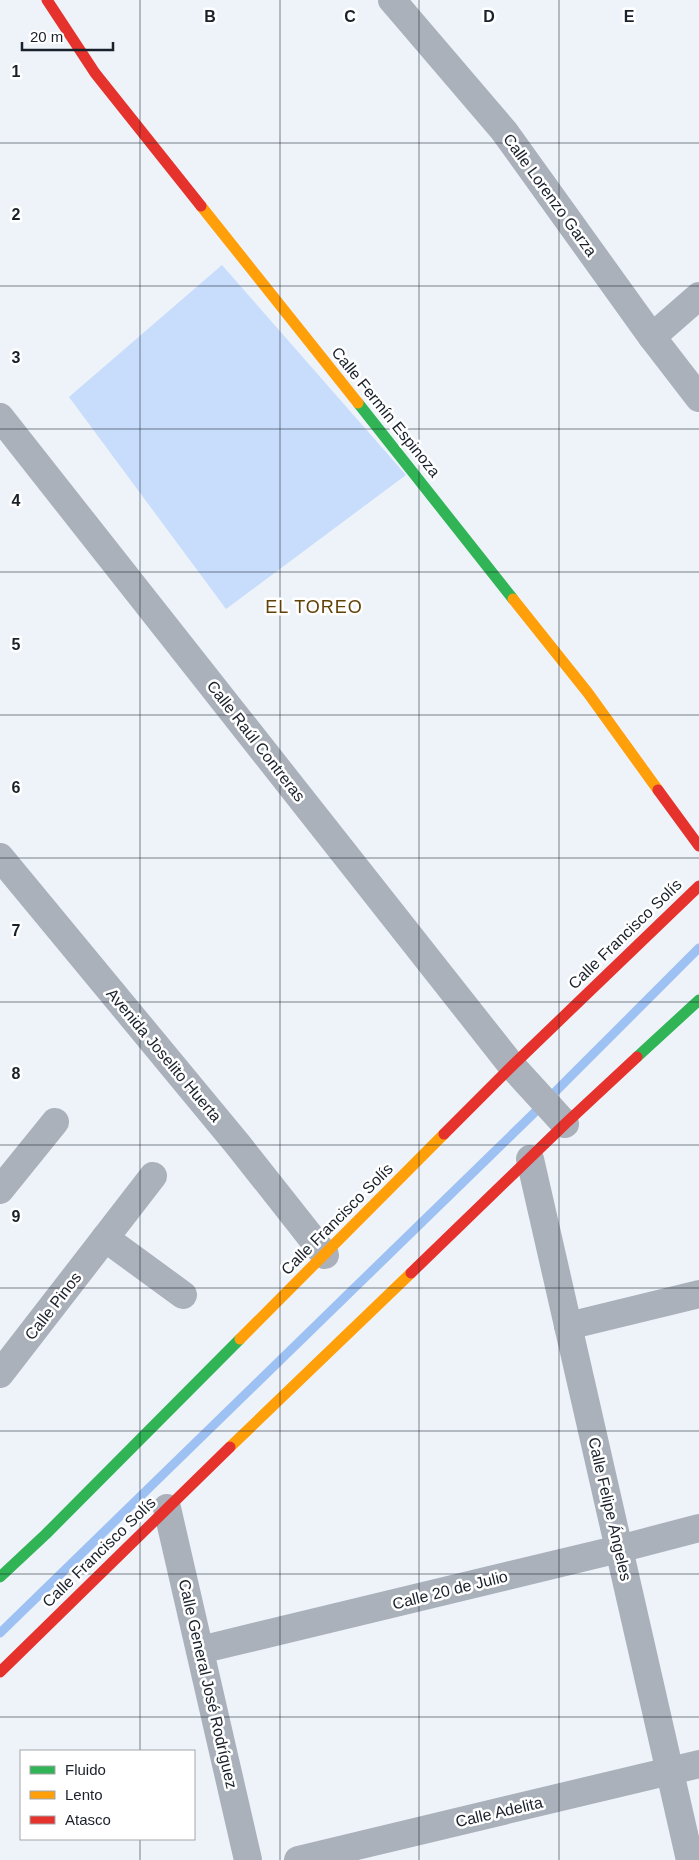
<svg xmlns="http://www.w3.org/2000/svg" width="699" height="1860" viewBox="0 0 699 1860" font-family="Helvetica,sans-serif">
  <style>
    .green { fill: #c7ddfb }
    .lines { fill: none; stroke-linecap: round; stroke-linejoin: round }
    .stream { stroke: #9dc1f2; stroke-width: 9 }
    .street { stroke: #aab1ba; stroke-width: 28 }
    .fast { stroke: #30b455; stroke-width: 11 }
    .slow { stroke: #ff9f0a; stroke-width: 11 }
    .jam { stroke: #e5322d; stroke-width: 11 }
    .grid { fill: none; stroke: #1a212b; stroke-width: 1; stroke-opacity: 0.55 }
    .labels { text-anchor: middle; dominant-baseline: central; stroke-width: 5; stroke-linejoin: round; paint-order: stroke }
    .street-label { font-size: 16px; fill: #1a212b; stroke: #fff }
    .neighbourhood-label { font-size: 18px; letter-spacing: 1px; fill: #604108; stroke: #fff }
    .grid-label { font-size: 16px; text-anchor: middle; font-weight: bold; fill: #1a212b; stroke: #fff; stroke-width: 5; stroke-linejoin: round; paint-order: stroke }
  </style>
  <rect width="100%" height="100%" fill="#eef3fa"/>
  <!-- green -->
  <polygon class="green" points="222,265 406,475 226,609 69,397"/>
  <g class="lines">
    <!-- stream -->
    <polyline class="stream" points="0,1633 532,1115 699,948"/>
    <!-- street -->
    <g class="street">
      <polyline points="392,0 504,131 652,337 699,398"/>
      <polyline points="652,337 699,296"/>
      <polyline points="0,417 512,1066 565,1124"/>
      <polyline points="0,857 239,1146 325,1255"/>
      <polyline points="530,1159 690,1860"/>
      <polyline points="0,1190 55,1122"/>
      <polyline points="105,1238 183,1295"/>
      <polyline points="568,1326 699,1294"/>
      <polyline points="0,1374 153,1176"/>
      <polyline points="167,1508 248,1860"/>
      <polyline points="200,1650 619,1549 699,1528"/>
      <polyline points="298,1860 699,1764"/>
    </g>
    <!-- fast -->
    <g class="fast">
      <polyline points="358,403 513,599"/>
      <polyline points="637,1057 699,1000"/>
      <polyline points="0,1577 46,1534 240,1339"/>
    </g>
    <!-- slow -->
    <g class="slow">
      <polyline points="201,206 358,403"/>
      <polyline points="513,599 588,693 658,790"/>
      <polyline points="240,1339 444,1134"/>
      <polyline points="230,1447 411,1273"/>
    </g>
    <!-- jam -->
    <g class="jam">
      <polyline points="47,0 95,73 201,206"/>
      <polyline points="658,790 699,846"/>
      <polyline points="444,1134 512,1066 699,886"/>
      <polyline points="411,1273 565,1124 637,1057"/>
      <polyline points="0,1672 230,1447"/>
    </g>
  </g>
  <!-- grid -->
  <path class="grid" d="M140,0v1751M280,0v1860M419,0v1860M559,0v1860M0,143h699M0,286h699M0,429h699M0,572h699M0,715h699M0,858h699M0,1002h699M0,1145h699M0,1288h699M0,1431h699M0,1574h699M0,1717h699M140,1839v21"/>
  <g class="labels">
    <!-- street labels -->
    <g class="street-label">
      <text transform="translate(550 195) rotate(54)">Calle Lorenzo Garza</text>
      <text transform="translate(386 412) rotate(51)">Calle Fermín Espinoza</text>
      <text transform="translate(256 741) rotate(52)">Calle Raúl Contreras</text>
      <text transform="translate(625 934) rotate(-44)">Calle Francisco Solís</text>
      <text transform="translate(164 1055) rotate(50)">Avenida Joselito Huerta</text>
      <text transform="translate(337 1219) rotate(-45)">Calle Francisco Solís</text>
      <text transform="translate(53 1306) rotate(-52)">Calle Pinos</text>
      <text transform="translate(610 1509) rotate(77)">Calle Felipe Ángeles</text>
      <text transform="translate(99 1552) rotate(-44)">Calle Francisco Solís</text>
      <text transform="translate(450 1590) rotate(-14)">Calle 20 de Julio</text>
      <text transform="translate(208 1684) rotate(77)">Calle General José Rodríguez</text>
      <text transform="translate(499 1812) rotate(-13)">Calle Adelita</text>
    </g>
    <!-- neighbourhood labels -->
    <g class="neighbourhood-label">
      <text x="314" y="607">EL TOREO</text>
    </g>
  </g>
  <g class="grid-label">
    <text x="210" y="22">B</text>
    <text x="350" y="22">C</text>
    <text x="489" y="22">D</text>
    <text x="629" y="22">E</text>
    <text x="16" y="77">1</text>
    <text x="16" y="220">2</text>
    <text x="16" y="363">3</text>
    <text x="16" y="506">4</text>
    <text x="16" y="650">5</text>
    <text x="16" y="793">6</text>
    <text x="16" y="936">7</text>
    <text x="16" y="1079">8</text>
    <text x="16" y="1222">9</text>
  </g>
  <!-- legend -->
  <rect x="20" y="1750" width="175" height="90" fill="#ffffff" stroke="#a3a6aa"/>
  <rect x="30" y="1766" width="25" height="8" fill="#30b455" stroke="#a3a6aa"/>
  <text x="65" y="1775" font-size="15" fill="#1a212b">Fluido</text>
  <rect x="30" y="1791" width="25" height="8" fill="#ff9f0a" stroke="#a3a6aa"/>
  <text x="65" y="1800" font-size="15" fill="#1a212b">Lento</text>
  <rect x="30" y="1816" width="25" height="8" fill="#e5322d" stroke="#a3a6aa"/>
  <text x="65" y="1825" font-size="15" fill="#1a212b">Atasco</text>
  <!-- scale -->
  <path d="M22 42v8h91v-8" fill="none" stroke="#1a212b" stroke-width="2.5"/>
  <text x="30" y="42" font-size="15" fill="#1a212b" stroke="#ffffff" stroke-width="4" paint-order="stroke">20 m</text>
</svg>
